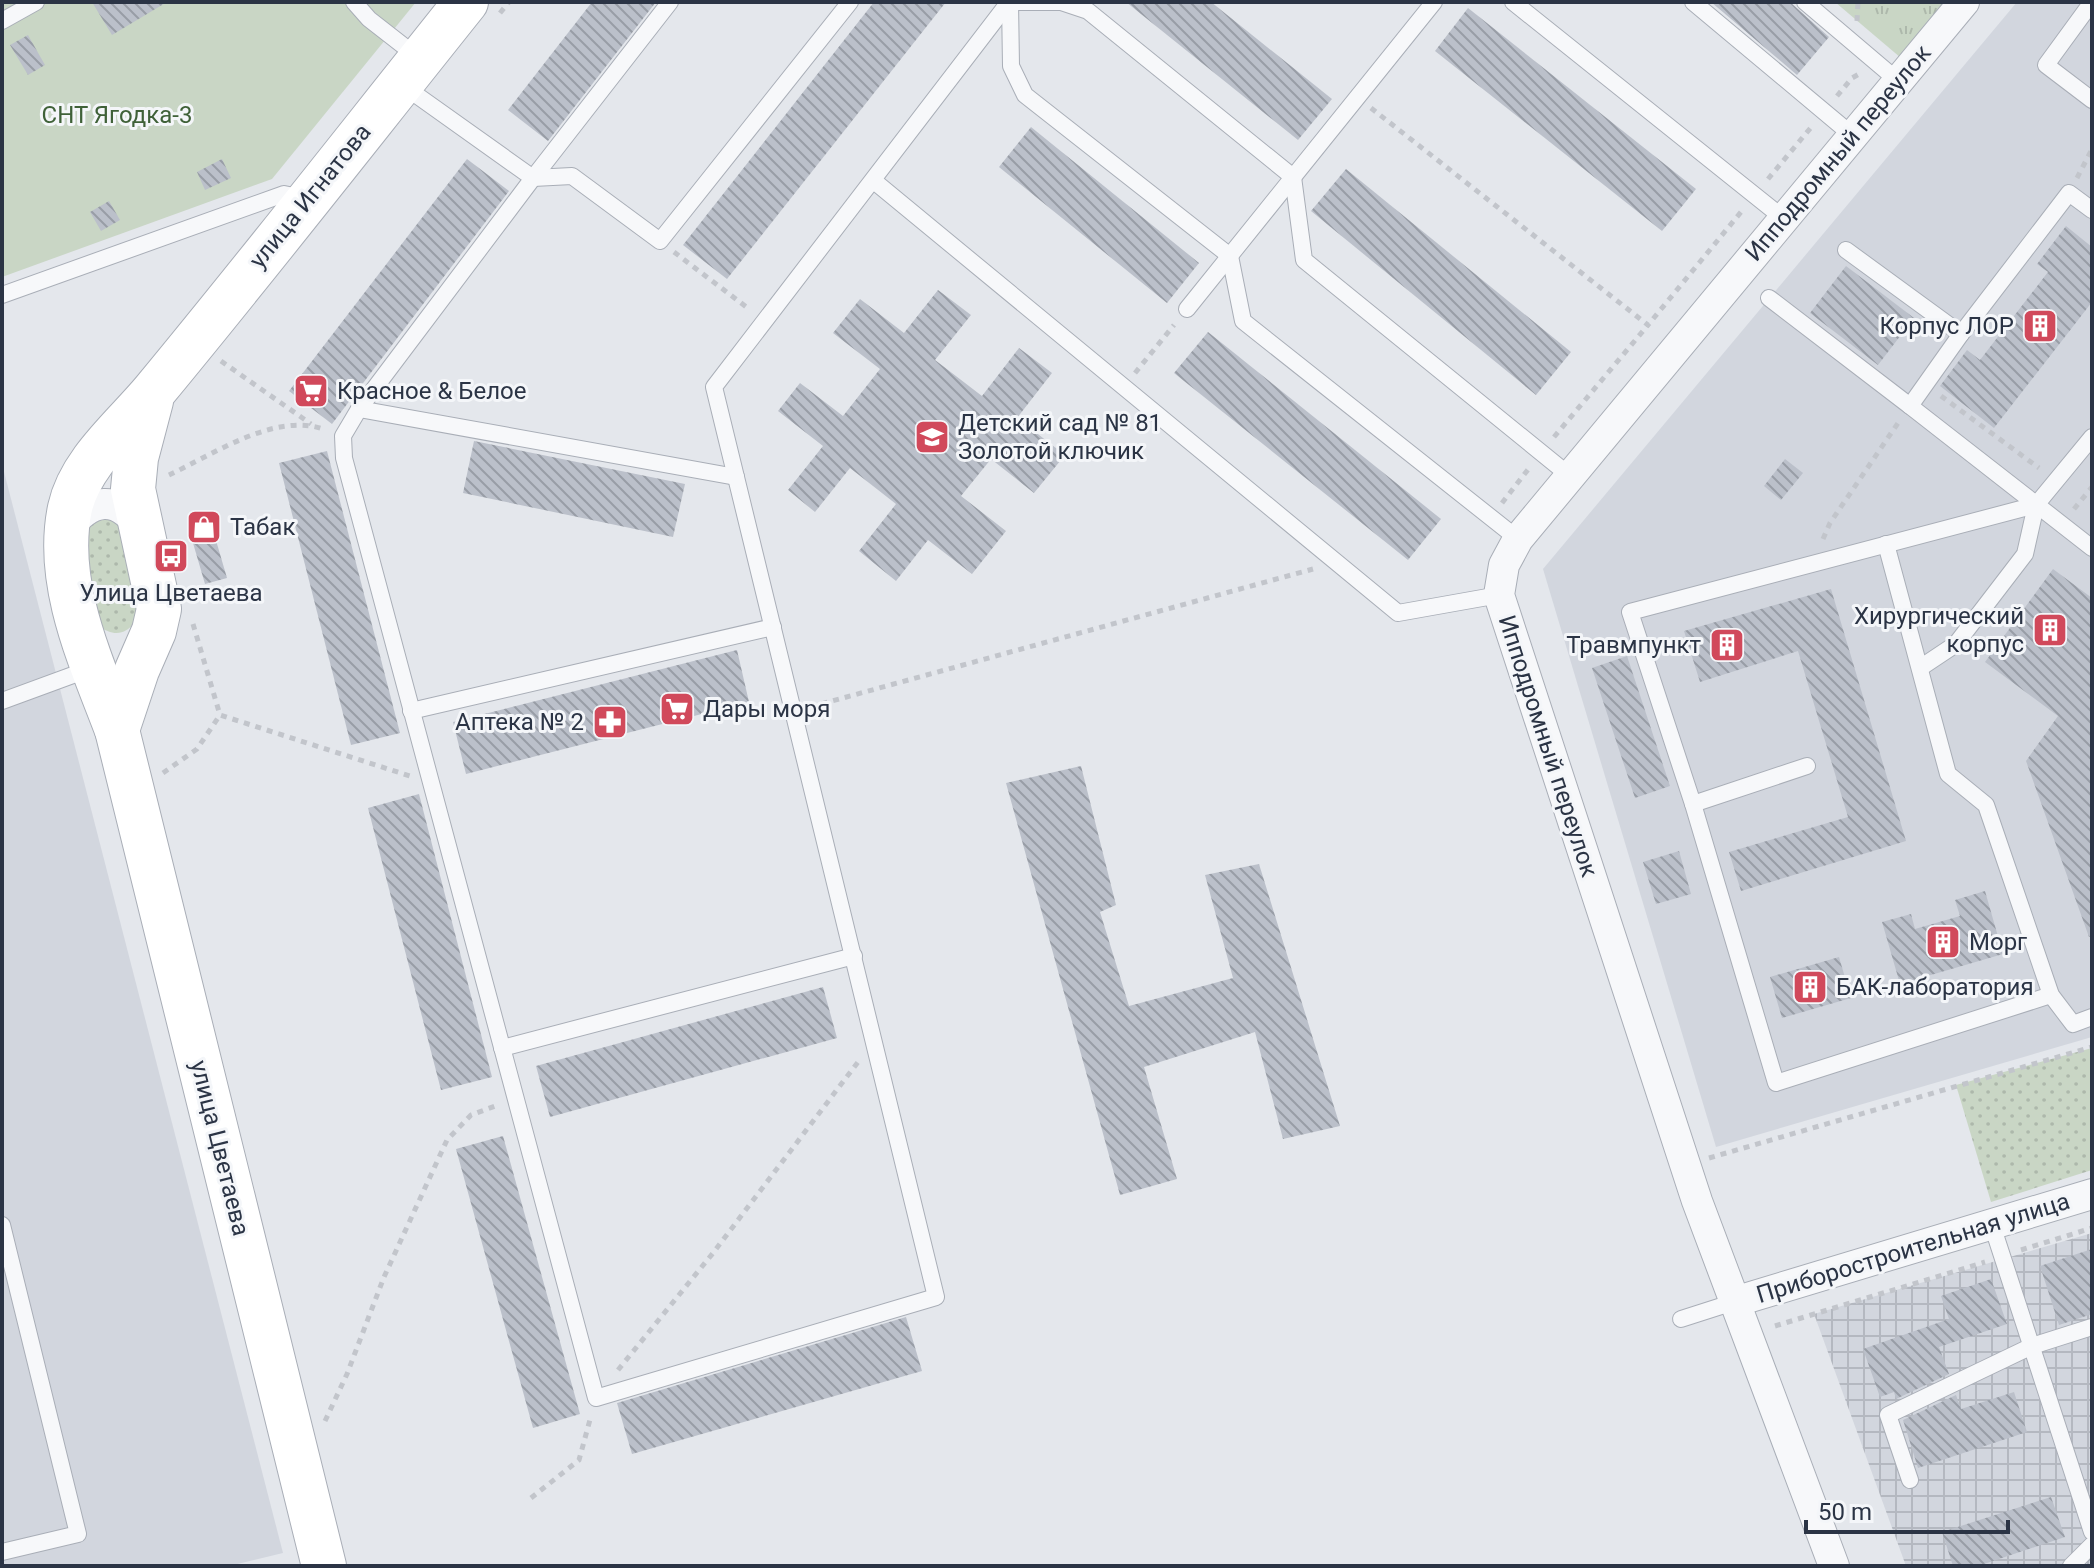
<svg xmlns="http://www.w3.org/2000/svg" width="2094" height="1568" viewBox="0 0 2094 1568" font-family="Roboto,sans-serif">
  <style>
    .built { fill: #d2d6de }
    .industrial { fill: url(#industrial-grid) }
    .grass { fill: url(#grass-dots) }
    .park { fill: url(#park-tufts) }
    .garden { fill: #c9d6c5 }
    .building { fill: url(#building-back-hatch) }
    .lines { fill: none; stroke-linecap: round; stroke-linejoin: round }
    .service-casing { stroke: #a9aeb7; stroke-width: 18 }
    .minor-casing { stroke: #a9aeb7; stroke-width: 32 }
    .secondary-casing { stroke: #a9aeb7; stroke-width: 46 }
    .path { stroke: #c2c5cb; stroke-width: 5; stroke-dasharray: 6 6; stroke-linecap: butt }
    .service { stroke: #f7f8fa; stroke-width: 16 }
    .minor { stroke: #f7f8fa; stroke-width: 30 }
    .secondary { stroke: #fff; stroke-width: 44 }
    .labels { text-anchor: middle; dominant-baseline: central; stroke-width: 6; stroke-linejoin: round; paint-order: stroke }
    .park-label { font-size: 24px; fill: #3f6138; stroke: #f4f6f9 }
    .street-label { font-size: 24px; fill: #2b3445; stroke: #f4f6f9 }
    .poi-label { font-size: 24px; fill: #2b3445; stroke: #f4f6f9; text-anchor: start }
  </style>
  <defs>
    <pattern id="industrial-grid" width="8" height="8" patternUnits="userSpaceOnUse" patternTransform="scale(2)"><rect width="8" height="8" fill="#d2d6de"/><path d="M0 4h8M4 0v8" fill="none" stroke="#b4b8c0"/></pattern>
    <pattern id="grass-dots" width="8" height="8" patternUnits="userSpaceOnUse" patternTransform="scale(2)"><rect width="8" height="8" fill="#c9d6c5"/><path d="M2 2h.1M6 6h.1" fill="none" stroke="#adb8ab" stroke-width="1.8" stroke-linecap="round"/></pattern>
    <pattern id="park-tufts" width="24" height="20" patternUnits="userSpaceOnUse" patternTransform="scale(2)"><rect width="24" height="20" fill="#c9d6c5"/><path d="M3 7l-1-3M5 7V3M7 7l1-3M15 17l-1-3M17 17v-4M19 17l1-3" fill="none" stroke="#adb8ab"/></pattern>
    <pattern id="building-back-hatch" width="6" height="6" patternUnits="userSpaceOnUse" patternTransform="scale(2)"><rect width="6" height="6" fill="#bbc0ca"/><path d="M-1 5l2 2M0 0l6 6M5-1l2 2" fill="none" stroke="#989da6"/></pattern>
  </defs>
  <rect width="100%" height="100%" fill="#e4e7ec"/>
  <!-- built -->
  <g class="built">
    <polygon points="2017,2 2092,2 2092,1037 1716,1147 1543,569"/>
    <polygon points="2,464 283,1553 229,1566 2,1566"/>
  </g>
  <!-- industrial -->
  <polygon class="industrial" points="2092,1233 2092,1566 1906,1566 1814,1314"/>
  <!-- grass -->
  <g class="grass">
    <path d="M112,518l10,5 24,78c-10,23 -22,44 -49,24l-16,-89 15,-17z"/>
    <polygon points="2092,1048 2092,1170 1991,1202 1956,1085"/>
  </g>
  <!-- park -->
  <polygon class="park" points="1835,2 1947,2 1901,58"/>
  <!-- garden -->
  <polygon class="garden" points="2,2 416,2 272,179 2,277"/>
  <!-- building -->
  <g class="building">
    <polygon points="92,2 167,2 112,35"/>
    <polygon points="592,2 656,2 548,141 508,110"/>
    <polygon points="874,2 946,2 727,279 683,245"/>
    <polygon points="1126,2 1211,2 1332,99 1298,140"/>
    <polygon points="1711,2 1790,2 1829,37 1797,75"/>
    <polygon points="1468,8 1696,189 1662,231 1435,51"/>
    <polygon points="28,35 45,65 28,75 10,45"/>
    <polygon points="1031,127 1199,263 1167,303 999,167"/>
    <polygon points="222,159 231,178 205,190 197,172"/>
    <polygon points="467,159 509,191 332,424 289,391"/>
    <polygon points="1346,169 1571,352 1536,395 1311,211"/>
    <polygon points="109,201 120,220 101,231 90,212"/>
    <polygon points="2066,226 2092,247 2092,302 1994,428 1940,386 1967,350 1980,360 2048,272 2037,264"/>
    <polygon points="1846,266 1914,318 1878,365 1810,313"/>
    <polygon points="938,290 971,315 935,360 982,396 1019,348 1052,373 1017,418 1065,455 1034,493 991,459 961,496 1006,531 972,574 928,540 896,581 859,551 896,504 850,468 815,512 788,490 823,446 778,411 800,383 843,416 880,369 833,333 860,299 904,333"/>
    <polygon points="1208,332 1441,519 1408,560 1174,373"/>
    <polygon points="474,441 685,484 673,537 463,493"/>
    <polygon points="327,451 400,733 351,745 279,463"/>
    <polygon points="1785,459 1803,473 1781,500 1764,486"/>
    <polygon points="215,537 227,578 205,584 193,543"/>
    <polygon points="2053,569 2092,598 2092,936 2089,937 2026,761 2058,716 1985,662"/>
    <polygon points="1831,589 1906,841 1741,891 1729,852 1848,817 1798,651 1700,682 1684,631"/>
    <polygon points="737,650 749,702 466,774 453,722"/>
    <polygon points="1627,656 1670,786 1635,798 1592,668"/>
    <polygon points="1081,766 1116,905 1100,912 1129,1006 1233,978 1205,875 1259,864 1340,1126 1283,1139 1255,1032 1144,1067 1177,1179 1120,1195 1006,783"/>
    <polygon points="419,794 492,1077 441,1090 368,808"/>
    <polygon points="1679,851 1691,894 1656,904 1643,862"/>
    <polygon points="1985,891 2003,954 1900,984 1882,922 1911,914 1915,929 1960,916 1955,900"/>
    <polygon points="1839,957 1851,998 1782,1018 1770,977"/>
    <polygon points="823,987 837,1038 550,1117 536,1066"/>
    <polygon points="503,1136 580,1414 533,1428 456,1149"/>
    <polygon points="2092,1249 2092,1314 2059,1325 2040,1266"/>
    <polygon points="1991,1279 2007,1324 1939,1347 1949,1374 1896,1399 1894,1392 1880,1397 1863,1349 1949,1319 1941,1296"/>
    <polygon points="906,1317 922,1371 632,1454 617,1403"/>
    <polygon points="2014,1392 2027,1432 1918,1468 1903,1420 1956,1395 1961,1409"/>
    <polygon points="2051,1497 2065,1537 1978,1566 1953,1566 1942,1532"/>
  </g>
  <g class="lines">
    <!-- service casing -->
    <g class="service-casing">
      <g id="service">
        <polyline points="354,2 369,19 419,58"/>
        <polyline points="1009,2 1061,2 1088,11 1293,177 1304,260 1570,476"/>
        <polyline points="1010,2 1011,66 1025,95 1230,256 1243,321 1518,539"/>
        <polyline points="1513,2 1783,218"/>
        <polyline points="1693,2 1852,135"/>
        <polyline points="1805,2 1897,80"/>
        <polyline points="2092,2 2046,65 2092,100"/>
        <polyline points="2,21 36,2"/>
        <polyline points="401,84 533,178 359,409 343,436 344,458 596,1398 936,1297 714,387 1009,2"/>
        <polyline points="533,178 572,176 660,241 850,2"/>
        <polyline points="533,178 670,2"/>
        <polyline points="874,181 1398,613 1499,595"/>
        <polyline points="2092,210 2069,193 1961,334 1910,406 2092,548"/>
        <polyline points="1846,250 1961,334"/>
        <polyline points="2,295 284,194 303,198"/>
        <polyline points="1769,298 1910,406"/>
        <polyline points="1187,309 1434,2"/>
        <polyline points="359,409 736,477"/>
        <polyline points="1886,544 1948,774 1986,805 2051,995 2073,1024 2092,1017"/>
        <polyline points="1920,668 1956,644 2025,554 2036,505"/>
        <polyline points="2,701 92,668"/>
        <polyline points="411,711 773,627"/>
        <polyline points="1807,766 1693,804 1630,612 2036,505 2092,437"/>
        <polyline points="1693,804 1776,1083 2051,995"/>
        <polyline points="502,1048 854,956"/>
        <polyline points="2,1225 78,1534 2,1552"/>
        <polyline points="1992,1225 2092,1532"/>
        <polyline points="1681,1319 1734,1302"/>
        <polyline points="1910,1480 1888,1415 2032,1346 2092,1327"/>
        <polyline points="2071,1566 2092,1545"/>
      </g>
    </g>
    <!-- minor casing -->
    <g class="minor-casing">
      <g id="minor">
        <path d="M68,528c24,-30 48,-34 73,0"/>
        <polyline points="1734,1302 2092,1194"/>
        <polyline points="1834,1566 1697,1201 1499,595 1504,565 1518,539 1964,2"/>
      </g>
    </g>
    <!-- secondary casing -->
    <g class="secondary-casing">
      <g id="secondary">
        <polyline points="117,730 137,670 154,631 159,609 133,489 136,458 151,401"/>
        <path d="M324,1566l-207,-836c-26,-69 -63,-147 -47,-222 10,-46 55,-82 84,-117 106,-128 208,-259 312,-389"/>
      </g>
    </g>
    <!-- path -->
    <g class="path">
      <polyline points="500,13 509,2"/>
      <polyline points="1857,21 1858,2"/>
      <polyline points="1837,96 1852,78 1861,73"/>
      <polyline points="1371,108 1648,325 1741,212"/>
      <polyline points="2077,178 2092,149"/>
      <polyline points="1768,179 1813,125"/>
      <polyline points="674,252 749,309"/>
      <polyline points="221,361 311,424"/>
      <polyline points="1135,373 1174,325"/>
      <polyline points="1941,396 2039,468"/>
      <polyline points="1554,437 1648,325"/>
      <path d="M169,475c43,-20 106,-63 154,-46"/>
      <polyline points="1502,503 1530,467"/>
      <polyline points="2074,509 2092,487"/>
      <polyline points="1823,539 1830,523 1898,423"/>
      <polyline points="193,624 220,715 410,776"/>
      <polyline points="810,707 1313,569"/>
      <polyline points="163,773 197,749 220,715"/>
      <polyline points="1709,1158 2092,1047"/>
      <polyline points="2021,1250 2092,1228"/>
      <polyline points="1775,1326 1985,1262"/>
      <polyline points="618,1370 713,1253 858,1062"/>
      <polyline points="325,1421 347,1374 384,1277 447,1140 471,1115 498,1105"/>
      <polyline points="531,1498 579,1460 591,1416"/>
    </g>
    <!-- service -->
    <use href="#service" class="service"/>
    <!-- minor -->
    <use href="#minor" class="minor"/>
    <!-- secondary -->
    <use href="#secondary" class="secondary"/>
  </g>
  <!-- icons -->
  <defs>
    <g id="building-square" transform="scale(1.8)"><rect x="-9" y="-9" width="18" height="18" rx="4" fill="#d1495b" stroke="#f4f6f9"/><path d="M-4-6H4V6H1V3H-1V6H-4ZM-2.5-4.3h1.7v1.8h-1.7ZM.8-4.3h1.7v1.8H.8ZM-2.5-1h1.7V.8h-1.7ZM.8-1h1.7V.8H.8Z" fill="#fff"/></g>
    <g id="supermarket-square" transform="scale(1.8)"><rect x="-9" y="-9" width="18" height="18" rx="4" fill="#d1495b" stroke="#f4f6f9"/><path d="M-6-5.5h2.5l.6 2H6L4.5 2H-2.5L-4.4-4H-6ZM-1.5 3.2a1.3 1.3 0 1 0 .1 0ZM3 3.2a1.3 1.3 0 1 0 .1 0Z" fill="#fff"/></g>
    <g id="school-square" transform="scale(1.8)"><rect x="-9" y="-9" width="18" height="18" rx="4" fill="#d1495b" stroke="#f4f6f9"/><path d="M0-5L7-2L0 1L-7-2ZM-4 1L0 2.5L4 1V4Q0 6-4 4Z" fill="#fff"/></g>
    <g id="shop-square" transform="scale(1.8)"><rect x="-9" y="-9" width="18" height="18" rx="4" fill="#d1495b" stroke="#f4f6f9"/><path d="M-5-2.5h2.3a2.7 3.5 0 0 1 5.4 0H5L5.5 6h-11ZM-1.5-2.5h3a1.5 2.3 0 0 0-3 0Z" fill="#fff"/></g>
    <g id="bus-square" transform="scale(1.8)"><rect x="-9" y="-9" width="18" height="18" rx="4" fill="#d1495b" stroke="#f4f6f9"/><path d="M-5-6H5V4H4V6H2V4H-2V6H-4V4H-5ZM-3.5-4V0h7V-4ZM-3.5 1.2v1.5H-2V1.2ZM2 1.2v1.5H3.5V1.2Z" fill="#fff"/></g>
    <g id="pharmacy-square" transform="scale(1.8)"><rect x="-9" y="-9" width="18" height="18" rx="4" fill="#d1495b" stroke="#f4f6f9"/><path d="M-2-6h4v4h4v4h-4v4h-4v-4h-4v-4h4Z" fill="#fff"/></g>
  </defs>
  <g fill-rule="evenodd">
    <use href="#building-square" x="2040" y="326"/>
    <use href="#supermarket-square" x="311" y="391"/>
    <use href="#school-square" x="932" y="437"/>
    <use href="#shop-square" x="204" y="527"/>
    <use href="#bus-square" x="171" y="556"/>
    <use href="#building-square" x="2050" y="630"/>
    <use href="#building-square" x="1727" y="645"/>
    <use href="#supermarket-square" x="677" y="709"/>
    <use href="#pharmacy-square" x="610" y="722"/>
    <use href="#building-square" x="1943" y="942"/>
    <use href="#building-square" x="1810" y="987"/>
  </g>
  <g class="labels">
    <!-- park labels -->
    <g class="park-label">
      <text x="117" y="115">СНТ Ягодка-3</text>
    </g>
    <!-- street labels -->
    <g class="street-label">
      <text transform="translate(1838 153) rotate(-50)">Ипподромный переулок</text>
      <text transform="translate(310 196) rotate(-51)">улица Игнатова</text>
      <text transform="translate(1548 746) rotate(72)">Ипподромный переулок</text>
      <text transform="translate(220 1148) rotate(76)">улица Цветаева</text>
      <text transform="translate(1913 1248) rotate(-17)">Приборостроительная улица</text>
    </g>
    <!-- poi labels -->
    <g class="poi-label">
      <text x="2014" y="326" text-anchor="end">Корпус ЛОР</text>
      <text x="337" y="391">Красное &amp; Белое</text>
      <text x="958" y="423">Детский сад № 81<tspan x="958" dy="28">Золотой ключик</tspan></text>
      <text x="230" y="527">Табак</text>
      <text x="171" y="593" text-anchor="middle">Улица Цветаева</text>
      <text x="2024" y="616" text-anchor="end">Хирургический<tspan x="2024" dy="28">корпус</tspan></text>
      <text x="1701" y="645" text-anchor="end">Травмпункт</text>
      <text x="703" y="709">Дары моря</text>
      <text x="584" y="722" text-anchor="end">Аптека № 2</text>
      <text x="1969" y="942">Морг</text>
      <text x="1836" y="987">БАК-лаборатория</text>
    </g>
  </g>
  <!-- border -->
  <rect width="2094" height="1568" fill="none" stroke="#2b3445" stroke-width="8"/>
  <!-- scale -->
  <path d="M1806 1520v12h202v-12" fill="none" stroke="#2b3445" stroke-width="4"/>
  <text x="1818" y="1520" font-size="24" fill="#2b3445" stroke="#f4f6f9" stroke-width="6" paint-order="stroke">50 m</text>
</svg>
